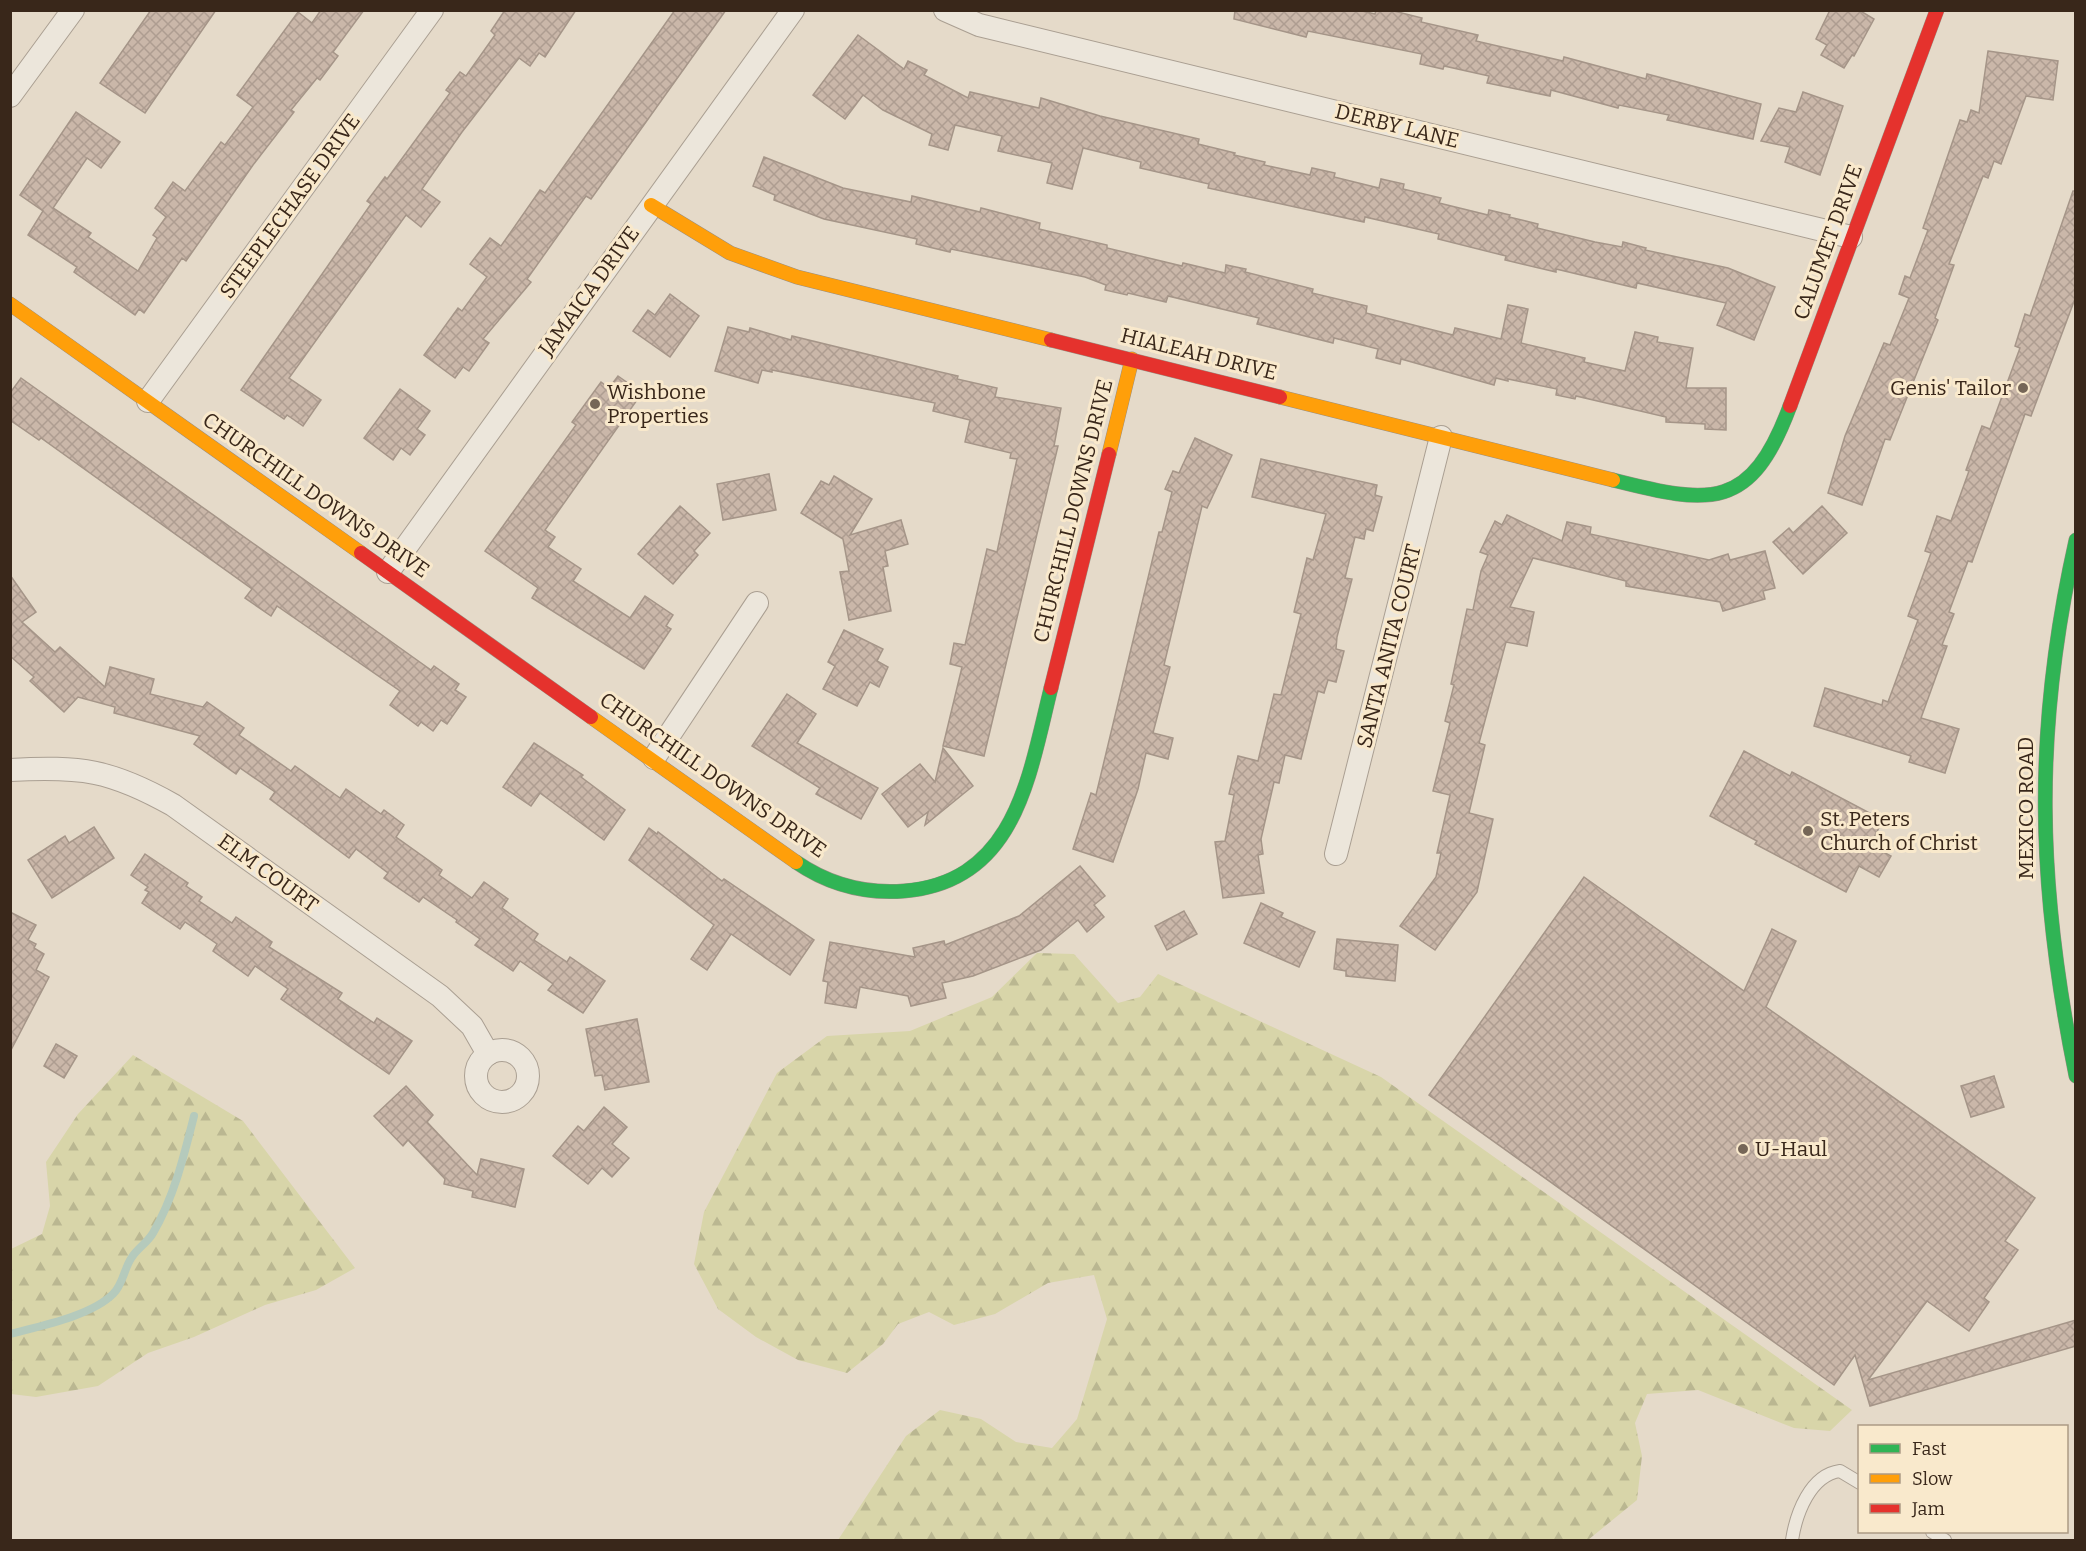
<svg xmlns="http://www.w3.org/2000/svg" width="2086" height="1551" viewBox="0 0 2086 1551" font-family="Bitter,serif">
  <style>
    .forest { fill: url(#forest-firs) }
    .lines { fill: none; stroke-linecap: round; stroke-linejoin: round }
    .stream { stroke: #b5cabc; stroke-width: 8 }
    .building { fill: url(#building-cross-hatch); stroke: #a59588; stroke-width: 1.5 }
    .lane-casing { stroke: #aa9f92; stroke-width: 14 }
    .street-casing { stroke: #aa9f92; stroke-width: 24 }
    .fast-casing { stroke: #998f83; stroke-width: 15 }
    .slow-casing { stroke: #998f83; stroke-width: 15 }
    .jam-casing { stroke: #998f83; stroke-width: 15 }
    .lane { stroke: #ece6db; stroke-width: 12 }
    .street { stroke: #ece6db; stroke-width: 22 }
    .fast { stroke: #30b455; stroke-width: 14 }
    .slow { stroke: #ff9f0a; stroke-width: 14 }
    .jam { stroke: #e5322d; stroke-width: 14 }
    .poi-dot { fill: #756657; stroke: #f9e9cc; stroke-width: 2 }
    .labels { text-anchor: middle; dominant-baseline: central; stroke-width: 6; stroke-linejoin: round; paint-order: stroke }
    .street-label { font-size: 21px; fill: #39271a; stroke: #f9e9cc }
    .poi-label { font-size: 21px; fill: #39271a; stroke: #f9e9cc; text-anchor: start }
  </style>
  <defs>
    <pattern id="forest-firs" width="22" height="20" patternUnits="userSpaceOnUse" patternTransform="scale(1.5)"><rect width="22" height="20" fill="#d8d5a9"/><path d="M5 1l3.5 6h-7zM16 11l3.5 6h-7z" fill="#bab791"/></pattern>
    <pattern id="building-cross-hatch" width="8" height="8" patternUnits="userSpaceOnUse" patternTransform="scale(1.5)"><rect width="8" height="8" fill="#cab7a9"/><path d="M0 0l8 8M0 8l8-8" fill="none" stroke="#ae9d91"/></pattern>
  </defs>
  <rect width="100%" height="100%" fill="#e5dac9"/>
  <!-- forest -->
  <g class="forest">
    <polygon points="1037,953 1074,954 1118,1003 1140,997 1158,974 1381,1077 1852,1410 1830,1431 1794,1428 1698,1390 1647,1394 1635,1423 1642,1456 1637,1500 1588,1540 838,1540 906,1436 940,1410 981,1419 1016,1442 1052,1448 1077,1419 1107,1319 1094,1275 1048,1283 995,1314 954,1325 929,1312 898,1324 883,1344 847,1373 798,1360 756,1337 718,1309 694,1264 704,1212 777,1073 827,1036 910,1031 992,997"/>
    <polygon points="133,1055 243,1121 355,1268 316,1290 265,1305 194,1337 148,1353 98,1386 36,1397 11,1394 11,1249 42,1234 50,1206 46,1162 78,1114"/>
  </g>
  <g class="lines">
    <!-- stream -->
    <path class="stream" d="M10,1334c30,-8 81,-18 103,-40 10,-9 11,-26 19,-37 6,-9 16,-15 21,-24 21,-36 31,-77 41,-117"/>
  </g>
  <!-- building -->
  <g class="building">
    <polygon points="151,10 216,10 145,113 100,83"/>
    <polygon points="321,10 364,10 333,52 338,56 320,80 317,78 291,110 294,112 253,165 186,261 182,258 144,313 139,309 135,315 74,272 77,267 28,235 43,211 20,195 76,112 120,142 101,168 87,158 53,208 91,233 88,237 138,271 157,238 153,235 166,217 155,208 173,182 185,191 221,142 225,145 253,107 237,95 298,12 312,23"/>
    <polygon points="505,10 576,10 545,57 539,53 530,66 519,58 462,132 422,189 440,202 421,227 406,215 289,378 321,400 303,426 287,415 284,419 241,390 371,204 367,201 385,177 387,179 450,93 446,90 460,72 466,76 495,35 491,31"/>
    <polygon points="675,10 726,10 591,199 586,196 527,279 531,282 483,339 489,343 469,371 463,367 455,378 424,355 458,308 462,311 487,277 470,264 490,238 501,246 540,190 545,193"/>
    <polygon points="1235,10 1358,10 1375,14 1376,10 1390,10 1422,18 1421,22 1478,35 1476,41 1563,61 1564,57 1646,79 1647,74 1761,104 1753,139 1667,120 1669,115 1619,105 1618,108 1551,90 1550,96 1487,83 1489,76 1444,66 1443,69 1420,64 1422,54 1308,31 1306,37 1234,19"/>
    <polygon points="1830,10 1859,10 1874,19 1854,56 1852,55 1844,68 1821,55 1827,45 1816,39"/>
    <polygon points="858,35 904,69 908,61 927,70 924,75 968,98 970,92 1039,108 1041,98 1100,116 1199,139 1198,144 1235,153 1234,155 1265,162 1264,165 1310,175 1312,168 1335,173 1334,177 1379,188 1381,179 1404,184 1403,189 1441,198 1439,203 1488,215 1489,210 1510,215 1509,217 1538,224 1537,228 1595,242 1622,247 1623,242 1646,248 1645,250 1728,268 1775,287 1754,340 1717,325 1726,303 1637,283 1636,288 1556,269 1556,272 1505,260 1506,256 1438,239 1439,234 1365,217 1364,222 1208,188 1209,184 1140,168 1141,162 1083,148 1072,189 1047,183 1052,163 998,151 1002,136 955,125 948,150 929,145 932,134 883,110 863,95 845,119 813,95"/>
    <polygon points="1988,51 2058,61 2053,100 2026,96 2001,164 1994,161 1988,178 1983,176 1949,264 1954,265 1935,318 1938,320 1890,440 1885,439 1862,505 1828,493 1845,436 1884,343 1890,345 1909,298 1899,294 1905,276 1910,278 1928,230 1923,228 1960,120 1967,122 1971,110 1979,113"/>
    <polygon points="1803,92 1843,106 1820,175 1785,162 1790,147 1761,141 1779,108 1796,112"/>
    <polygon points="764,157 843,188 911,202 912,196 980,212 981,208 1040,223 1039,229 1107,245 1107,248 1182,266 1183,263 1225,273 1226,265 1246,269 1245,272 1313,289 1312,293 1367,306 1366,313 1453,335 1455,328 1501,339 1508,305 1528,309 1521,343 1585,358 1584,362 1625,371 1635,332 1658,337 1657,342 1693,348 1686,388 1726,388 1726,430 1705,429 1705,424 1666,422 1666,417 1576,396 1575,399 1556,395 1557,389 1508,379 1508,381 1496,378 1494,385 1401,359 1400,364 1376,358 1378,349 1334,338 1333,343 1257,324 1259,318 1168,296 1166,302 1128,293 1127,295 1105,290 1106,285 1085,277 951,249 950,252 916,244 917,239 824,219 774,200 775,195 753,186"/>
    <polygon points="2073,191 2076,191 2076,296 2031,416 2025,414 1972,562 1968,561 1949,612 1954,614 1942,645 1947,646 1921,718 1959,729 1945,773 1909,762 1911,756 1814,726 1825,688 1882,705 1883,700 1888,702 1918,620 1908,616 1931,553 1925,551 1937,516 1951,521 1969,471 1966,470 1982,426 1990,429 2020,348 2015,346 2025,314 2030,316"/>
    <polygon points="670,294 699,316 670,357 633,331 648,310 655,315"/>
    <polygon points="728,327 749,332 750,328 791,340 792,336 936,371 958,376 957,379 997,388 995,397 1061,408 1054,446 1058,446 984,756 943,746 962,667 950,664 954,643 965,645 987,549 997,552 1017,459 1010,458 1011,453 965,442 970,420 933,411 935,403 772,370 772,372 762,370 758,383 715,371"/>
    <polygon points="618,376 642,393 545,530 555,537 548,547 581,569 573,581 630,618 645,596 673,615 666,626 671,629 644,669 532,598 538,588 485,551 576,425 572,422 601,382 609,388"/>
    <polygon points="21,378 431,670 434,666 459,684 455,690 466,697 447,724 441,720 433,731 421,722 418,726 390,705 400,691 277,606 271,616 245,598 252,589 41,438 39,440 10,420 10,393"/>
    <polygon points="400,389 430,411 417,429 425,435 410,455 401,448 393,460 364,438"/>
    <polygon points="1195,438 1232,455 1207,508 1202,506 1164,665 1170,667 1153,733 1173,738 1168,759 1146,753 1138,789 1113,862 1073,849 1091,793 1096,795 1159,532 1162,532 1172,492 1165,489 1173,471 1179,473"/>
    <polygon points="1261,459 1377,485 1375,495 1382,497 1373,531 1366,529 1364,539 1355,537 1345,578 1352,579 1337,637 1336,649 1344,651 1336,682 1328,680 1324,693 1318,691 1301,759 1285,755 1279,783 1274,782 1261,839 1263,854 1258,855 1264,893 1223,898 1215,842 1225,841 1234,795 1229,794 1238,756 1258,761 1274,694 1281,695 1301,614 1294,612 1307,558 1313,560 1326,514 1252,497"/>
    <polygon points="769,474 776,510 723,520 717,484"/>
    <polygon points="834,476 872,499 850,535 901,520 908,544 885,551 888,566 883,567 891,611 849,620 840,572 849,571 843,539 801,513 821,481 829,485"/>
    <polygon points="680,506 710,533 694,551 698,555 673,584 638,554"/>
    <polygon points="1822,506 1847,533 1803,574 1773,542 1789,528 1793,533"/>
    <polygon points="1507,515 1562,541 1567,522 1591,527 1590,534 1709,560 1728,554 1730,560 1765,551 1775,588 1763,591 1765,599 1723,611 1720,602 1626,586 1626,581 1533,558 1510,607 1534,612 1527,646 1506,642 1479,743 1485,745 1469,813 1493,819 1477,892 1435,950 1400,926 1436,877 1441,853 1437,853 1450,795 1433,791 1450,723 1445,721 1454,685 1451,684 1467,609 1473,610 1481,571 1488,555 1480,552 1495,521 1502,525"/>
    <polygon points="10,575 36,612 22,622 55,652 60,647 105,687 110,667 154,679 150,694 203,707 207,702 244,728 239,735 291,771 295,766 340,798 346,789 381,814 384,810 404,825 396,837 442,870 439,875 472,898 484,882 508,899 502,908 538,934 534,940 567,962 570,957 605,981 583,1013 548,990 553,984 520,961 513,971 475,945 480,939 456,922 457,920 423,897 419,902 384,878 388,873 356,849 349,858 270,799 275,792 240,768 236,774 194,744 200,736 114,713 115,707 78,697 64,712 30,681 34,677 10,656"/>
    <polygon points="844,630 883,649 877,661 888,667 879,687 870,682 857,706 823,689 835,666 828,662"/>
    <polygon points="787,694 816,714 797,743 878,788 861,819 816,794 820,788 752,746"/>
    <polygon points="534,743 583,775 581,777 625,810 604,840 540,793 531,806 503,787"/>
    <polygon points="943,748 973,786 925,825 928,812 908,827 882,794 920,764 935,782"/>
    <polygon points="1744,751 1790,776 1792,772 1883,820 1870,845 1891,856 1879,877 1859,866 1846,892 1755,844 1757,841 1710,816"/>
    <polygon points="94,827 114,858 52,898 28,860 65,836 69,843"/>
    <polygon points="649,828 657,834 658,832 722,881 724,879 814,940 790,975 731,934 707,970 691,959 714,925 629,860"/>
    <polygon points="145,854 188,883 186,886 202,897 199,901 232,923 236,917 272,942 269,947 342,993 338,999 374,1023 377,1018 412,1041 389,1074 281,999 288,989 255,966 248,976 213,951 217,944 185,922 180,929 142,903 149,892 145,890 148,887 131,875"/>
    <polygon points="1080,866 1105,896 1094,905 1104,917 1087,932 1078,920 1041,950 973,976 942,983 946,998 911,1006 908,996 860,987 856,1008 825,1003 828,982 823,981 830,942 915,957 913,948 944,941 945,945 1019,916"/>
    <polygon points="1584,877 1744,991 1772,929 1796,941 1766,1007 2035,1198 2005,1241 2018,1250 1984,1298 1989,1302 1969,1331 1927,1301 1868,1380 2076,1320 2076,1346 1870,1406 1855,1355 1834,1385 1429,1095"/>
    <polygon points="1261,903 1283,913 1281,917 1315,932 1299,967 1244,943"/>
    <polygon points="1184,911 1197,934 1167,950 1155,926"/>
    <polygon points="10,912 36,925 28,940 36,944 34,948 44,954 36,970 49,977 10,1052"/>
    <polygon points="1337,939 1398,945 1395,981 1346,976 1346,971 1334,969"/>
    <polygon points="637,1019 649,1082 605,1090 602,1075 595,1076 586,1029"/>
    <polygon points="56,1044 77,1056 64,1078 44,1066"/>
    <polygon points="1994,1076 2004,1107 1971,1117 1961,1086"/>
    <polygon points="406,1086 433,1115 427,1122 477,1175 481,1159 524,1169 515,1207 472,1197 473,1191 444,1184 445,1179 408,1140 403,1146 374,1116"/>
    <polygon points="604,1107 627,1127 612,1144 629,1158 612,1177 602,1168 588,1184 553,1156 578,1126 584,1131"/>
  </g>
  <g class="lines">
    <!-- lane casing -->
    <g class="lane-casing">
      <g id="lane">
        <polyline points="1932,1532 1945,1540"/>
        <path d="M1792,1540c4,-26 18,-65 48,-69l20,12"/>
      </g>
    </g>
    <!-- street casing -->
    <g class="street-casing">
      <g id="street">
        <polyline points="945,10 979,25 1851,237"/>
        <polyline points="10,96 73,10"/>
        <polyline points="148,401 432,10"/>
        <polyline points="388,572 793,10"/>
        <polyline points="654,758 757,603"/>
        <path d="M10,770c71,-4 101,0 163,35l267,191 32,30 16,28"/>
        <polyline points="1336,854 1441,437"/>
        <circle cx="502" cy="1076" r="26"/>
      </g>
    </g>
    <!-- fast casing -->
    <g class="fast-casing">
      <g id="fast">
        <path d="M1613,480c98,25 138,31 177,-74"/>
        <path d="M2076,540c-43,191 -39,345 0,536"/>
        <path d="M796,862c32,22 69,32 108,29 112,-9 125,-115 147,-203"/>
      </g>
    </g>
    <!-- slow casing -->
    <g class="slow-casing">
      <g id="slow">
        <polyline points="651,205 730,253 797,277 1051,340"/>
        <polyline points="10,304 361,553"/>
        <polyline points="1280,397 1613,480"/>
        <polyline points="1109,454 1132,359"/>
        <polyline points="591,717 796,862"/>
      </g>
    </g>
    <!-- jam casing -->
    <g class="jam-casing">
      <g id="jam">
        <polyline points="1051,340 1280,397"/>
        <polyline points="1790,406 1937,10"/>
        <polyline points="361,553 591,717"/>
        <polyline points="1051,688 1109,454"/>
      </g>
    </g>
    <!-- lane -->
    <use href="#lane" class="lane"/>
    <!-- street -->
    <use href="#street" class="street"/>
    <!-- fast -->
    <use href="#fast" class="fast"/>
    <!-- slow -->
    <use href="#slow" class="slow"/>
    <!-- jam -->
    <use href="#jam" class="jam"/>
  </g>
  <!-- markers -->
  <g class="poi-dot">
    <circle cx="2023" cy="388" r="6"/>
    <circle cx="595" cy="404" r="6"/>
    <circle cx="1808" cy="831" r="6"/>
    <circle cx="1743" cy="1149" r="6"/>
  </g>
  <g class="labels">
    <!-- street labels -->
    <g class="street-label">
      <text transform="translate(1397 126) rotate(14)">DERBY LANE</text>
      <text transform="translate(290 206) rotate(-54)">STEEPLECHASE DRIVE</text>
      <text transform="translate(1828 242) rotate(-70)">CALUMET DRIVE</text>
      <text transform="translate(589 291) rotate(-54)">JAMAICA DRIVE</text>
      <text transform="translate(1199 354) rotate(14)">HIALEAH DRIVE</text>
      <text transform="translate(316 495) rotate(35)">CHURCHILL DOWNS DRIVE</text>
      <text transform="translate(1073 511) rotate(-76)">CHURCHILL DOWNS DRIVE</text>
      <text transform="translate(1389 646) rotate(-76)">SANTA ANITA COURT</text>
      <text transform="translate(713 775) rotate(35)">CHURCHILL DOWNS DRIVE</text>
      <text transform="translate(2026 808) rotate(-90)">MEXICO ROAD</text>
      <text transform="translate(268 873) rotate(36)">ELM COURT</text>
    </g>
    <!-- poi labels -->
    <g class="poi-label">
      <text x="2011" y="388" text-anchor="end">Genis' Tailor</text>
      <text x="607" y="392">Wishbone<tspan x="607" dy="24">Properties</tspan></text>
      <text x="1820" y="819">St. Peters<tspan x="1820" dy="24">Church of Christ</tspan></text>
      <text x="1755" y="1149">U-Haul</text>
    </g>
  </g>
  <!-- border -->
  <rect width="2086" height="1551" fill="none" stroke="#39271a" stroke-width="24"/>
  <!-- legend -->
  <rect x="1858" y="1425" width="210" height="108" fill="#f9e9cc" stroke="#ac9b85" stroke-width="1.5"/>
  <rect x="1870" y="1444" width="30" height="9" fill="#30b455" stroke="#ac9b85" stroke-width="1.5"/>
  <text x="1912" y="1455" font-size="18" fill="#39271a">Fast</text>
  <rect x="1870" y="1474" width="30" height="9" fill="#ff9f0a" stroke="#ac9b85" stroke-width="1.5"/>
  <text x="1912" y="1485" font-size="18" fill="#39271a">Slow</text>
  <rect x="1870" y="1504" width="30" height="9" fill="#e5322d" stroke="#ac9b85" stroke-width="1.5"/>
  <text x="1912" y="1515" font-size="18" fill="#39271a">Jam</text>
</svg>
